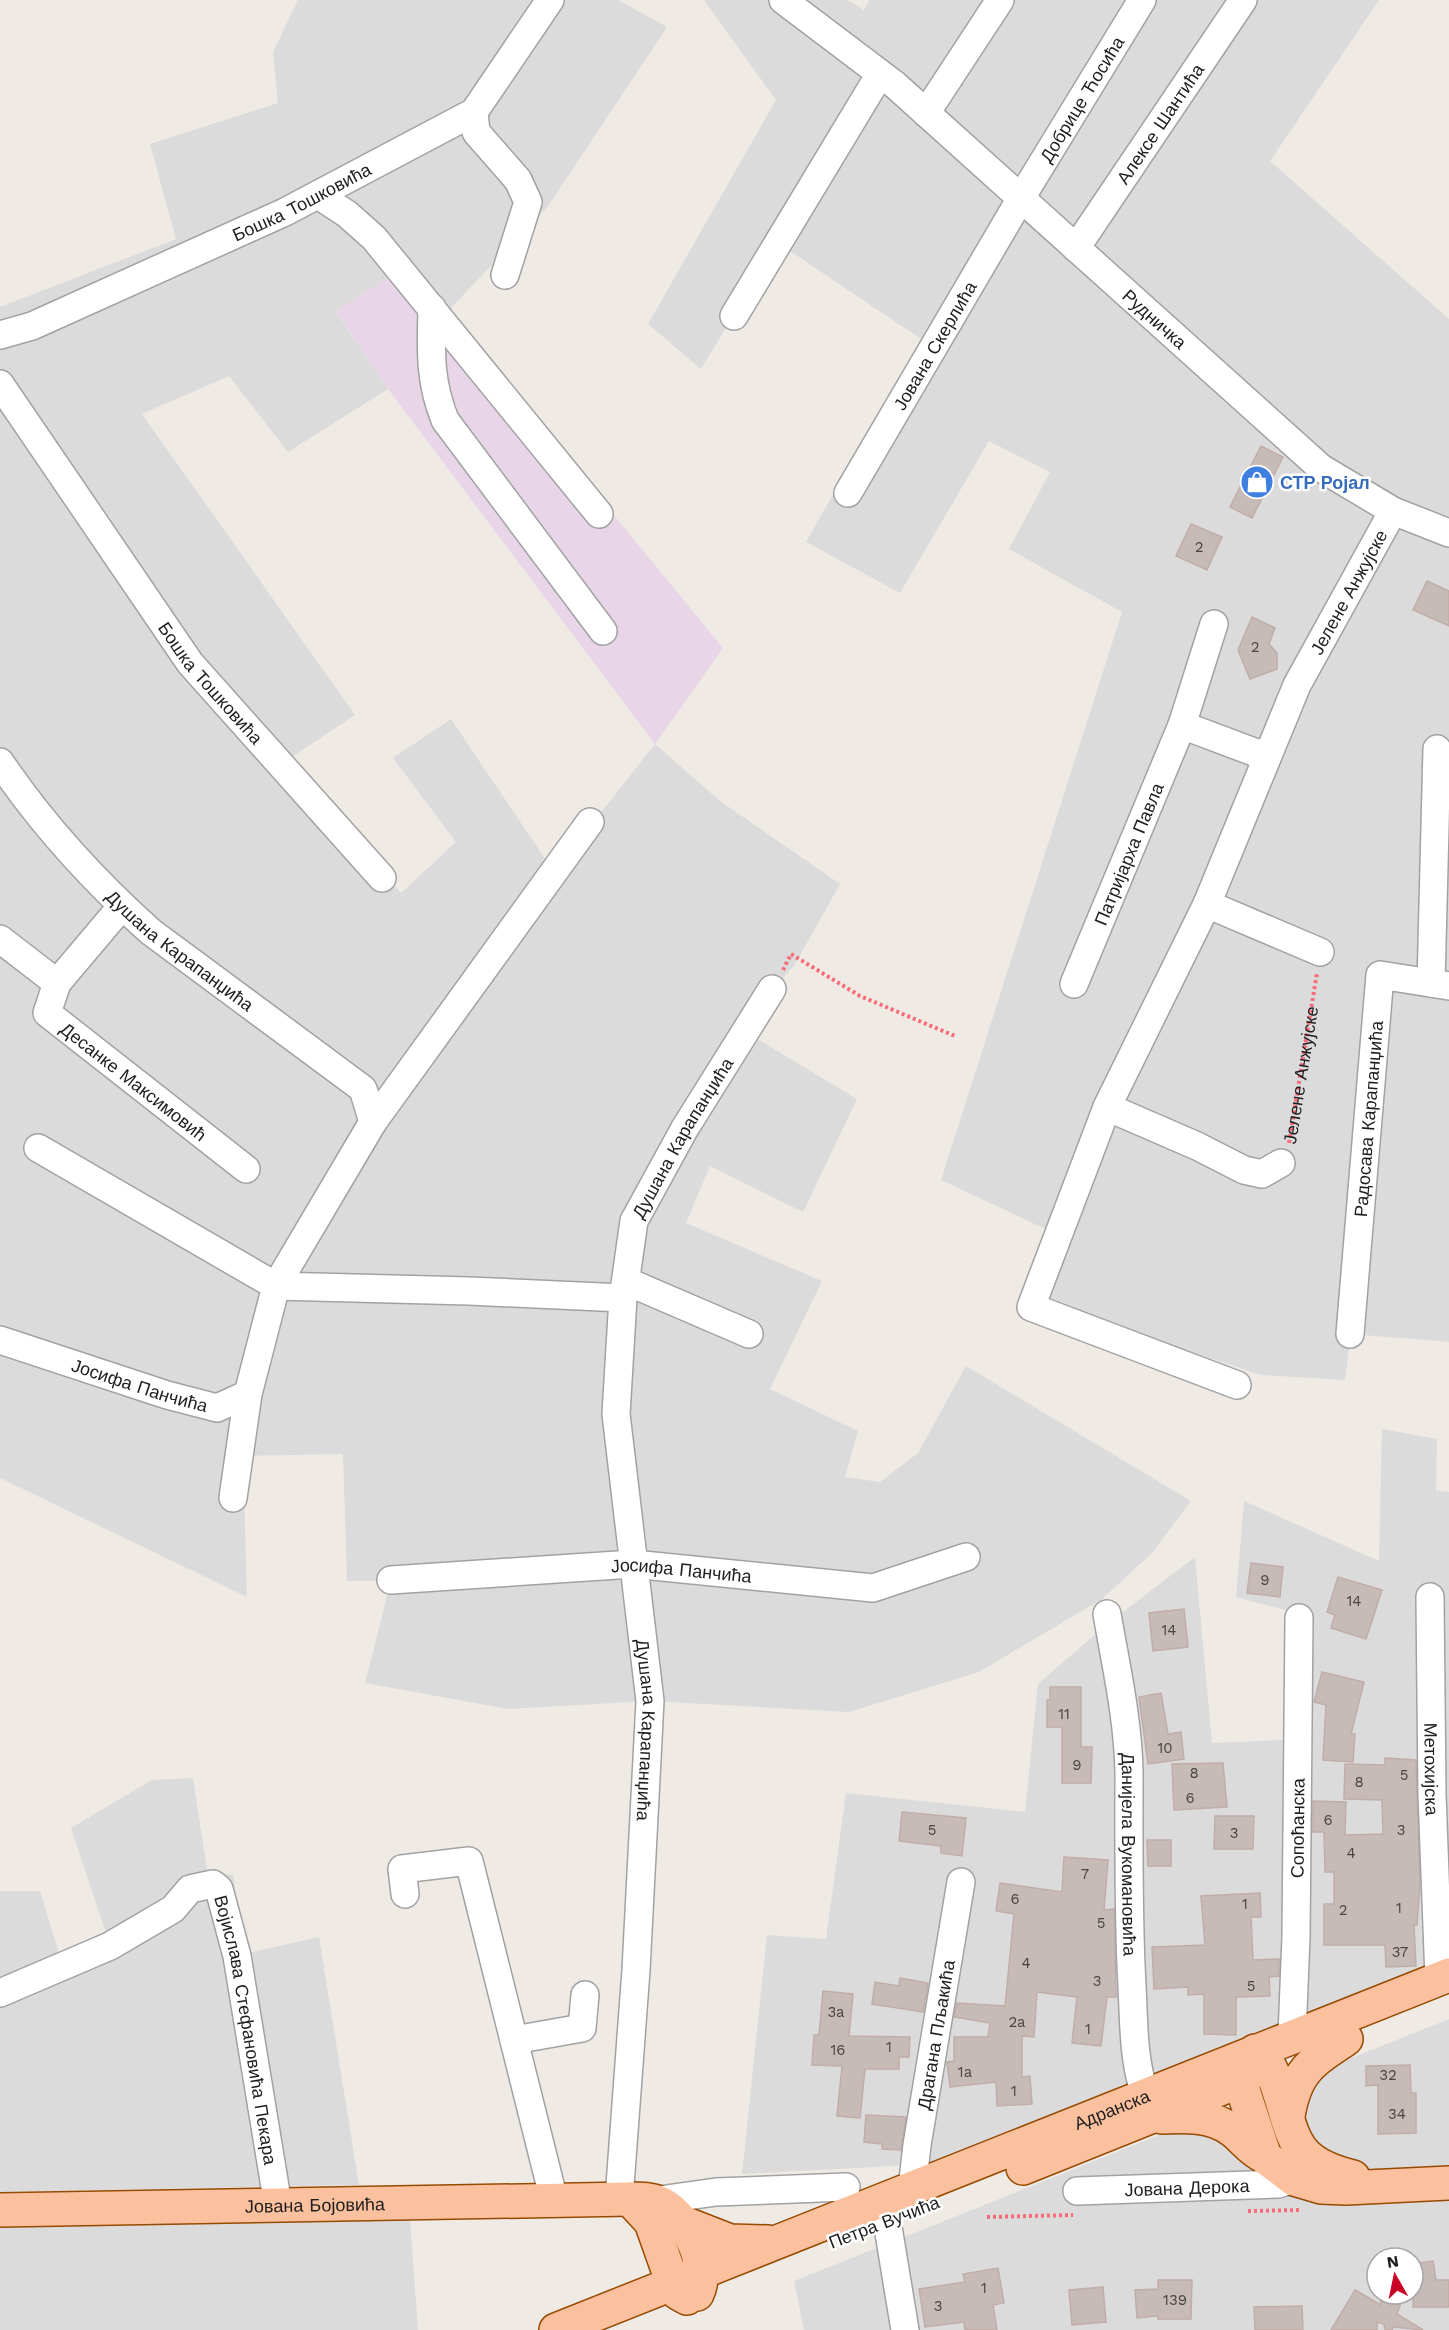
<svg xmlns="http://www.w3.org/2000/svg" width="1449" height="2330" viewBox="0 0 1449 2330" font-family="'Work Sans',sans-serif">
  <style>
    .residential { fill: #dcdbdb; fill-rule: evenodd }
    .industrial { fill: #e8d6e8 }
    .building { fill: #c7bbb8; stroke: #c1ada7; stroke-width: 1.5 }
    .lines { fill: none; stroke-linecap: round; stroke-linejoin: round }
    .minor-casing { stroke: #a2a2a2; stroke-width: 30 }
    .major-casing { stroke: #974a01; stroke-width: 36 }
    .path { stroke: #f86c78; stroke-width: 4; stroke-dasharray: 3 3; stroke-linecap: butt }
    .minor { stroke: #fff; stroke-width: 27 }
    .major { stroke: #fbc19e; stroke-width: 33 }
    .labels { text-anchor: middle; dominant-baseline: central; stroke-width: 5; stroke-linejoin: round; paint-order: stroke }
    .number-label { font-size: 15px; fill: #484544 }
    .street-label { font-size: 18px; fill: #1e1e1e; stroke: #fff }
    .shop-label { font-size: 18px; font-weight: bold; fill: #366cbe; stroke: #fff; text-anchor: start }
  </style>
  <rect width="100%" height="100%" fill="#efeae4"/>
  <!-- residential -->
  <g class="residential">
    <polygon points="298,0 618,0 667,27 548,206 447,312 336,312 388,389 288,452 229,376 142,414 355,715 283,763 401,893 456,842 393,758 451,719 554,872 655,744 720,801 840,884 794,966 772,989 746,1032 857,1099 803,1212 710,1166 686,1223 822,1281 770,1389 858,1431 845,1477 880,1482 918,1453 966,1366 1191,1501 1152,1553 1102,1599 979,1672 849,1712 650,1701 508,1709 365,1683 391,1581 347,1581 343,1454 243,1456 247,1597 0,1478 0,307 176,239 150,144 278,103 273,52"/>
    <polygon points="704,0 848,0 864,10 869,0 1379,0 1270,161 1449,319 1449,1342 1351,1334 1345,1380 1261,1375 1146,1337 1029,1289 1052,1232 941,1180 1122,612 1009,549 1050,472 989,441 900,593 806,542 921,339 778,243 701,369 648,324 776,100"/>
    <polygon points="1382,1429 1437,1439 1436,1491 1449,1492 1449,1966 950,2163 742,2174 767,1935 826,1939 846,1793 1025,1812 1038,1684 1106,1625 1195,1557 1212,1743 1305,1739 1307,1616 1236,1597 1244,1501 1379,1561"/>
    <polygon points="193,1778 207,1870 233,1875 244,1954 319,1937 359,2185 0,2192 0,1891 40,1891 63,1966 110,1945 71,1828 152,1780"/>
    <path d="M1449,2019v311h-645l-10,-49zM1377,2258h36v36h-36z"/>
    <polygon points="160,2219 410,2219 418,2330 0,2330 0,2222"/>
  </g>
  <!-- industrial -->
  <polygon class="industrial" points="411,263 447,312 723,648 655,744 388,389 336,311"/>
  <!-- building -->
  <g class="building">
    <polygon points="1261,446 1283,457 1252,518 1230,507"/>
    <polygon points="1191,524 1222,537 1207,570 1176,556"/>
    <polygon points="1427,581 1449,591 1449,626 1413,610"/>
    <polygon points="1252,617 1275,628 1269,644 1277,653 1277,669 1250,679 1238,650"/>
    <polygon points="1251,1563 1283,1567 1280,1597 1247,1593"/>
    <polygon points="1338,1577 1382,1590 1366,1639 1331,1628 1335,1615 1327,1612"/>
    <polygon points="1184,1609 1188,1647 1153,1651 1149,1613"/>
    <polygon points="1322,1672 1364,1682 1351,1734 1355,1734 1353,1762 1323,1760 1326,1705 1314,1702"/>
    <polygon points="1050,1687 1081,1687 1081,1747 1092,1747 1091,1783 1062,1783 1062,1727 1047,1727 1047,1700 1050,1700"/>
    <polygon points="1161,1693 1168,1734 1181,1732 1184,1759 1148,1764 1139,1697"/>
    <polygon points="1385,1758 1416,1760 1420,1884 1417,1925 1414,1925 1416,1966 1386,1967 1385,1945 1324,1945 1324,1904 1334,1904 1334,1872 1325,1872 1324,1832 1313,1832 1313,1801 1346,1802 1345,1835 1383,1834 1382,1800 1344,1799 1345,1764 1385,1765"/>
    <polygon points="1223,1763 1227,1807 1174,1810 1172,1764"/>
    <polygon points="902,1812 966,1818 962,1856 941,1853 941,1846 899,1841"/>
    <polygon points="1215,1816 1254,1816 1253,1849 1214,1849"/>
    <polygon points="1147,1840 1171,1840 1171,1866 1148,1866"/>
    <polygon points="1064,1857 1108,1860 1104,1910 1114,1909 1116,1997 1107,1997 1101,2046 1072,2043 1077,1997 1037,1992 1034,2037 1022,2036 1022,2077 1030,2076 1032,2104 997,2106 996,2082 950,2087 947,2062 954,2061 954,2037 988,2037 990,2023 954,2017 957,2003 1005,2006 1014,1914 996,1911 1000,1883 1062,1892"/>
    <polygon points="1260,1893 1261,1917 1251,1917 1253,1960 1279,1959 1279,1976 1269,1977 1270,1996 1236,1997 1236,2035 1204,2034 1204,1994 1188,1995 1188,1987 1154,1989 1152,1947 1205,1945 1201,1896"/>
    <polygon points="900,1978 928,1983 923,2012 872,2004 875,1982 899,1986"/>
    <polygon points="823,1991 853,1994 849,2036 910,2037 909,2057 899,2057 899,2069 865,2069 860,2118 837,2116 842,2066 812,2065 814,2035 819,2035"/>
    <polygon points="1410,2065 1411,2093 1416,2093 1416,2133 1378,2134 1378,2085 1366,2086 1366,2066"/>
    <polygon points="866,2115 906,2117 901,2150 882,2149 882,2144 864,2142"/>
    <polygon points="1433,2261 1436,2280 1449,2280 1449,2307 1413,2307 1413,2264"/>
    <polygon points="998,2268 1004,2303 993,2305 997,2330 965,2330 964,2322 925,2327 919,2289 965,2282 963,2274"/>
    <polygon points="1158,2280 1192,2280 1191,2319 1158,2319 1158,2316 1137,2318 1135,2290 1158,2289"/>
    <polygon points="1103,2287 1106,2322 1072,2325 1069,2290"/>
    <polygon points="1355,2290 1381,2305 1380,2294 1404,2294 1397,2314 1423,2330 1393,2327 1392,2330 1385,2330 1384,2324 1377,2322 1377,2330 1331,2330"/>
    <polygon points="1302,2306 1303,2330 1255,2330 1254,2307"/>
  </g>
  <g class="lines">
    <!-- minor casing -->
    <g class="minor-casing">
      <g id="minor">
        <path id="s2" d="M783,0l111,84 427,384 72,43 56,22"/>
        <polyline points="474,112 476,132 518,180 528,202 505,275"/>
        <polyline points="926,113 1000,0"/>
        <polyline points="318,195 347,214 374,238 599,514"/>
        <path id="s3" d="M1076,248l167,-248"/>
        <path d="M432,308c-1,42 -3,72 13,112l158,211"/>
        <polyline points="734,316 880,74"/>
        <path id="s4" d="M0,335l32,-9 253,-114 189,-100 76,-112"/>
        <path id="s5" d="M0,384l190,279 192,215"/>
        <path id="s6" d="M848,493l173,-295 121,-198"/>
        <polyline points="1182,725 1267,757"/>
        <path id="s7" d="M0,762c42,62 95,120 151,170l212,157 10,33 -97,164 193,5 154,7 -7,116 34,287 -14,269 -17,229"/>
        <polyline points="1207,904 1107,1107 1197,1146 1244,1170 1262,1174 1281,1163"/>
        <polyline points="0,939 57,983 122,906"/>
        <path id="s8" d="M1320,952l-113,-48 90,-219 96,-174"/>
        <path id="s9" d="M57,983l-10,30 199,156"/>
        <polyline points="1431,983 1437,749"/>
        <path id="s10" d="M1074,984l108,-259 32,-101"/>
        <polyline points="1107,1107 1031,1307 1237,1385"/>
        <polyline points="373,1122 590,822"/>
        <polyline points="38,1148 276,1286 248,1394 233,1498"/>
        <polyline points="626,1281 749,1334"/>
        <path id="s11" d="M623,1298l11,-77 51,-93 87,-139"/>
        <path id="s12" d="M1350,1334l30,-359 69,11"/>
        <path id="s13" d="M0,1340l167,55 50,13 31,-14"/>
        <path id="s14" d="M391,1580l242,-16 240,24 93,-31"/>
        <path id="s15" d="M1430,1597l2,198 7,184"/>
        <path id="s16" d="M1107,1614c9,52 21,105 22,158 0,72 -1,143 3,214 2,37 1,74 13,108"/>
        <polyline points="405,1894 402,1869 469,1861 554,2200"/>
        <path id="s17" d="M0,1993l110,-47 63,-37 17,-20 23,-5 6,5 18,67 41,249"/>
        <path id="s18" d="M1292,2036l4,-99 3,-319"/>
        <polyline points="514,2040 582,2028 585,1995"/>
        <path id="s19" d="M912,2189l5,-44 44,-263"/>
        <path id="s20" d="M1077,2191l201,-7 16,-5"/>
        <polyline points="652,2201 716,2192 846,2187"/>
        <polyline points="887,2221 905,2330"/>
      </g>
    </g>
    <!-- major casing -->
    <g class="major-casing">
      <g id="major">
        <path d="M1255,2051c13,9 17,19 22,34 18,53 14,77 76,92"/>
        <polyline points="1243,2059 1240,2081 1265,2157 1294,2179 1321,2187 1346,2188 1449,2183"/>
        <path d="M1288,2116c7,-44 23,-54 58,-77"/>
        <path d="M1162,2117c24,-1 49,-2 70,13 12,9 17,19 33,27"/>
        <polyline points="1023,2168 1245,2079"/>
        <polyline points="630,2199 651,2222 673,2284 678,2293 687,2298"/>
        <path id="s21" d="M0,2210l630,-11c11,0 22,0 32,5 26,14 49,62 35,90"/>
        <polyline points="684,2223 730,2241 768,2242"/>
        <path id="s22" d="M556,2330l893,-355"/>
      </g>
    </g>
    <!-- path -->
    <g class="path">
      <polyline points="783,970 791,954 860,996 955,1036"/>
      <path id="s1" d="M1289,1143l28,-170"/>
      <polyline points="1248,2211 1301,2210"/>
      <polyline points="987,2217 1073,2215"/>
    </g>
    <!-- minor -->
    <use href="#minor" class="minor"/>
    <!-- major -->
    <use href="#major" class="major"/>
  </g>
  <!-- icons -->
  <defs>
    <g id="shop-disc" transform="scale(1.725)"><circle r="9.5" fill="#3f7fe0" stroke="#fff"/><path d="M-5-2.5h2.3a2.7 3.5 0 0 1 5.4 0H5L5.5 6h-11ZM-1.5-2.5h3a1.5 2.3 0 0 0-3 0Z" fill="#fff"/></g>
  </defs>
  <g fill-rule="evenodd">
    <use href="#shop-disc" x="1257" y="482"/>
  </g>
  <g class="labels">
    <!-- number labels -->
    <g class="number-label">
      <text x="1199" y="547">2</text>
      <text x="1255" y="647">2</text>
      <text x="1265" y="1580">9</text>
      <text x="1354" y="1601">14</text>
      <text x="1169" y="1630">14</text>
      <text x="1064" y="1714">11</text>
      <text x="1165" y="1748">10</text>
      <text x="1077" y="1765">9</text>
      <text x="1194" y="1773">8</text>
      <text x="1404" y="1775">5</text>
      <text x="1359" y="1782">8</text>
      <text x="1190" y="1798">6</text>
      <text x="1328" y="1820">6</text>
      <text x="932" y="1830">5</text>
      <text x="1401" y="1830">3</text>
      <text x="1234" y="1833">3</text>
      <text x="1351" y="1853">4</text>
      <text x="1085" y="1874">7</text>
      <text x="1015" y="1899">6</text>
      <text x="1245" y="1904">1</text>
      <text x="1399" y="1908">1</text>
      <text x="1343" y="1910">2</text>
      <text x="1101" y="1923">5</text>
      <text x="1400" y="1952">37</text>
      <text x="1026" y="1963">4</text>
      <text x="1097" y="1981">3</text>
      <text x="1251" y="1986">5</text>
      <text x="836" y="2012">3a</text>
      <text x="1017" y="2022">2a</text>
      <text x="1088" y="2029">1</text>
      <text x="889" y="2047">1</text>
      <text x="838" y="2050">16</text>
      <text x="965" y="2072">1a</text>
      <text x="1388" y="2075">32</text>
      <text x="1014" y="2091">1</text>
      <text x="1397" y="2114">34</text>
      <text x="984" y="2288">1</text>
      <text x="1175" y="2300">139</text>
      <text x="938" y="2306">3</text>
    </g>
    <!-- street labels -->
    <g class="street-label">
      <text stroke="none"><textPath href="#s6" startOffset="458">Добрице Ћосића</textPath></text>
      <text stroke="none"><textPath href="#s3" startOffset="150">Алексе Шантића</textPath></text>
      <text stroke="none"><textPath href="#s4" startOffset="330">Бошка Тошковића</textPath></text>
      <text stroke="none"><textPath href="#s2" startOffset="490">Рудничка</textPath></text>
      <text stroke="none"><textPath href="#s6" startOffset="171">Јована Скерлића</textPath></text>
      <text stroke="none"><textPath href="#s8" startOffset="466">Јелене Анжујске</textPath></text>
      <text stroke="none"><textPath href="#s5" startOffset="366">Бошка Тошковића</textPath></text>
      <text stroke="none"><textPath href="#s10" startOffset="141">Патријарха Павла</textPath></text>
      <text stroke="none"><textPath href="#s7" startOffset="262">Душана Карапанџића</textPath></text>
      <text stroke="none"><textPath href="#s1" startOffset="69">Јелене Анжујске</textPath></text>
      <text stroke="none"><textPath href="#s9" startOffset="142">Десанке Максимовић</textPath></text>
      <text stroke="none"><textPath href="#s12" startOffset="216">Радосава Карапанџића</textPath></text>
      <text stroke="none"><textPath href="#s11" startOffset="174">Душана Карапанџића</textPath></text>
      <text stroke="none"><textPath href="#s13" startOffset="147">Јосифа Панчића</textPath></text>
      <text stroke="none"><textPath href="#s14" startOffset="291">Јосифа Панчића</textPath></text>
      <text stroke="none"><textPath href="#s7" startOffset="1498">Душана Карапанџића</textPath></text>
      <text stroke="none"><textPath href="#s15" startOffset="172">Метохијска</textPath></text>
      <text stroke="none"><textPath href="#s18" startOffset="208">Сопоћанска</textPath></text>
      <text stroke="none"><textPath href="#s16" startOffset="242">Данијела Вукомановића</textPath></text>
      <text stroke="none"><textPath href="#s17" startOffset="394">Војислава Стефановића Пекара</textPath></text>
      <text stroke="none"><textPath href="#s19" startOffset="156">Драгана Пљакића</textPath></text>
      <text stroke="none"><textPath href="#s22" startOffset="598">Адранска</textPath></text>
      <text stroke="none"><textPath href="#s20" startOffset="110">Јована Дерока</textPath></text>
      <text stroke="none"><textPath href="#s21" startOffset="315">Јована Бојовића</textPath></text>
      <text transform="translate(884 2222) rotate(-21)">Петра Вучића</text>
    </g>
    <!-- shop labels -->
    <g class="shop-label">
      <text x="1280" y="482">СТР Ројал</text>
    </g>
  </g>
  <!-- north arrow -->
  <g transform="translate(1395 2276) rotate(351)"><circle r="28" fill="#ffffff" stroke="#a5a5a5" stroke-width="1.5"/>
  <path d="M0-4.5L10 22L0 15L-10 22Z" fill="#cb0227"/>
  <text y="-9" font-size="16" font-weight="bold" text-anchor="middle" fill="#1e1e1e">N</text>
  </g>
</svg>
